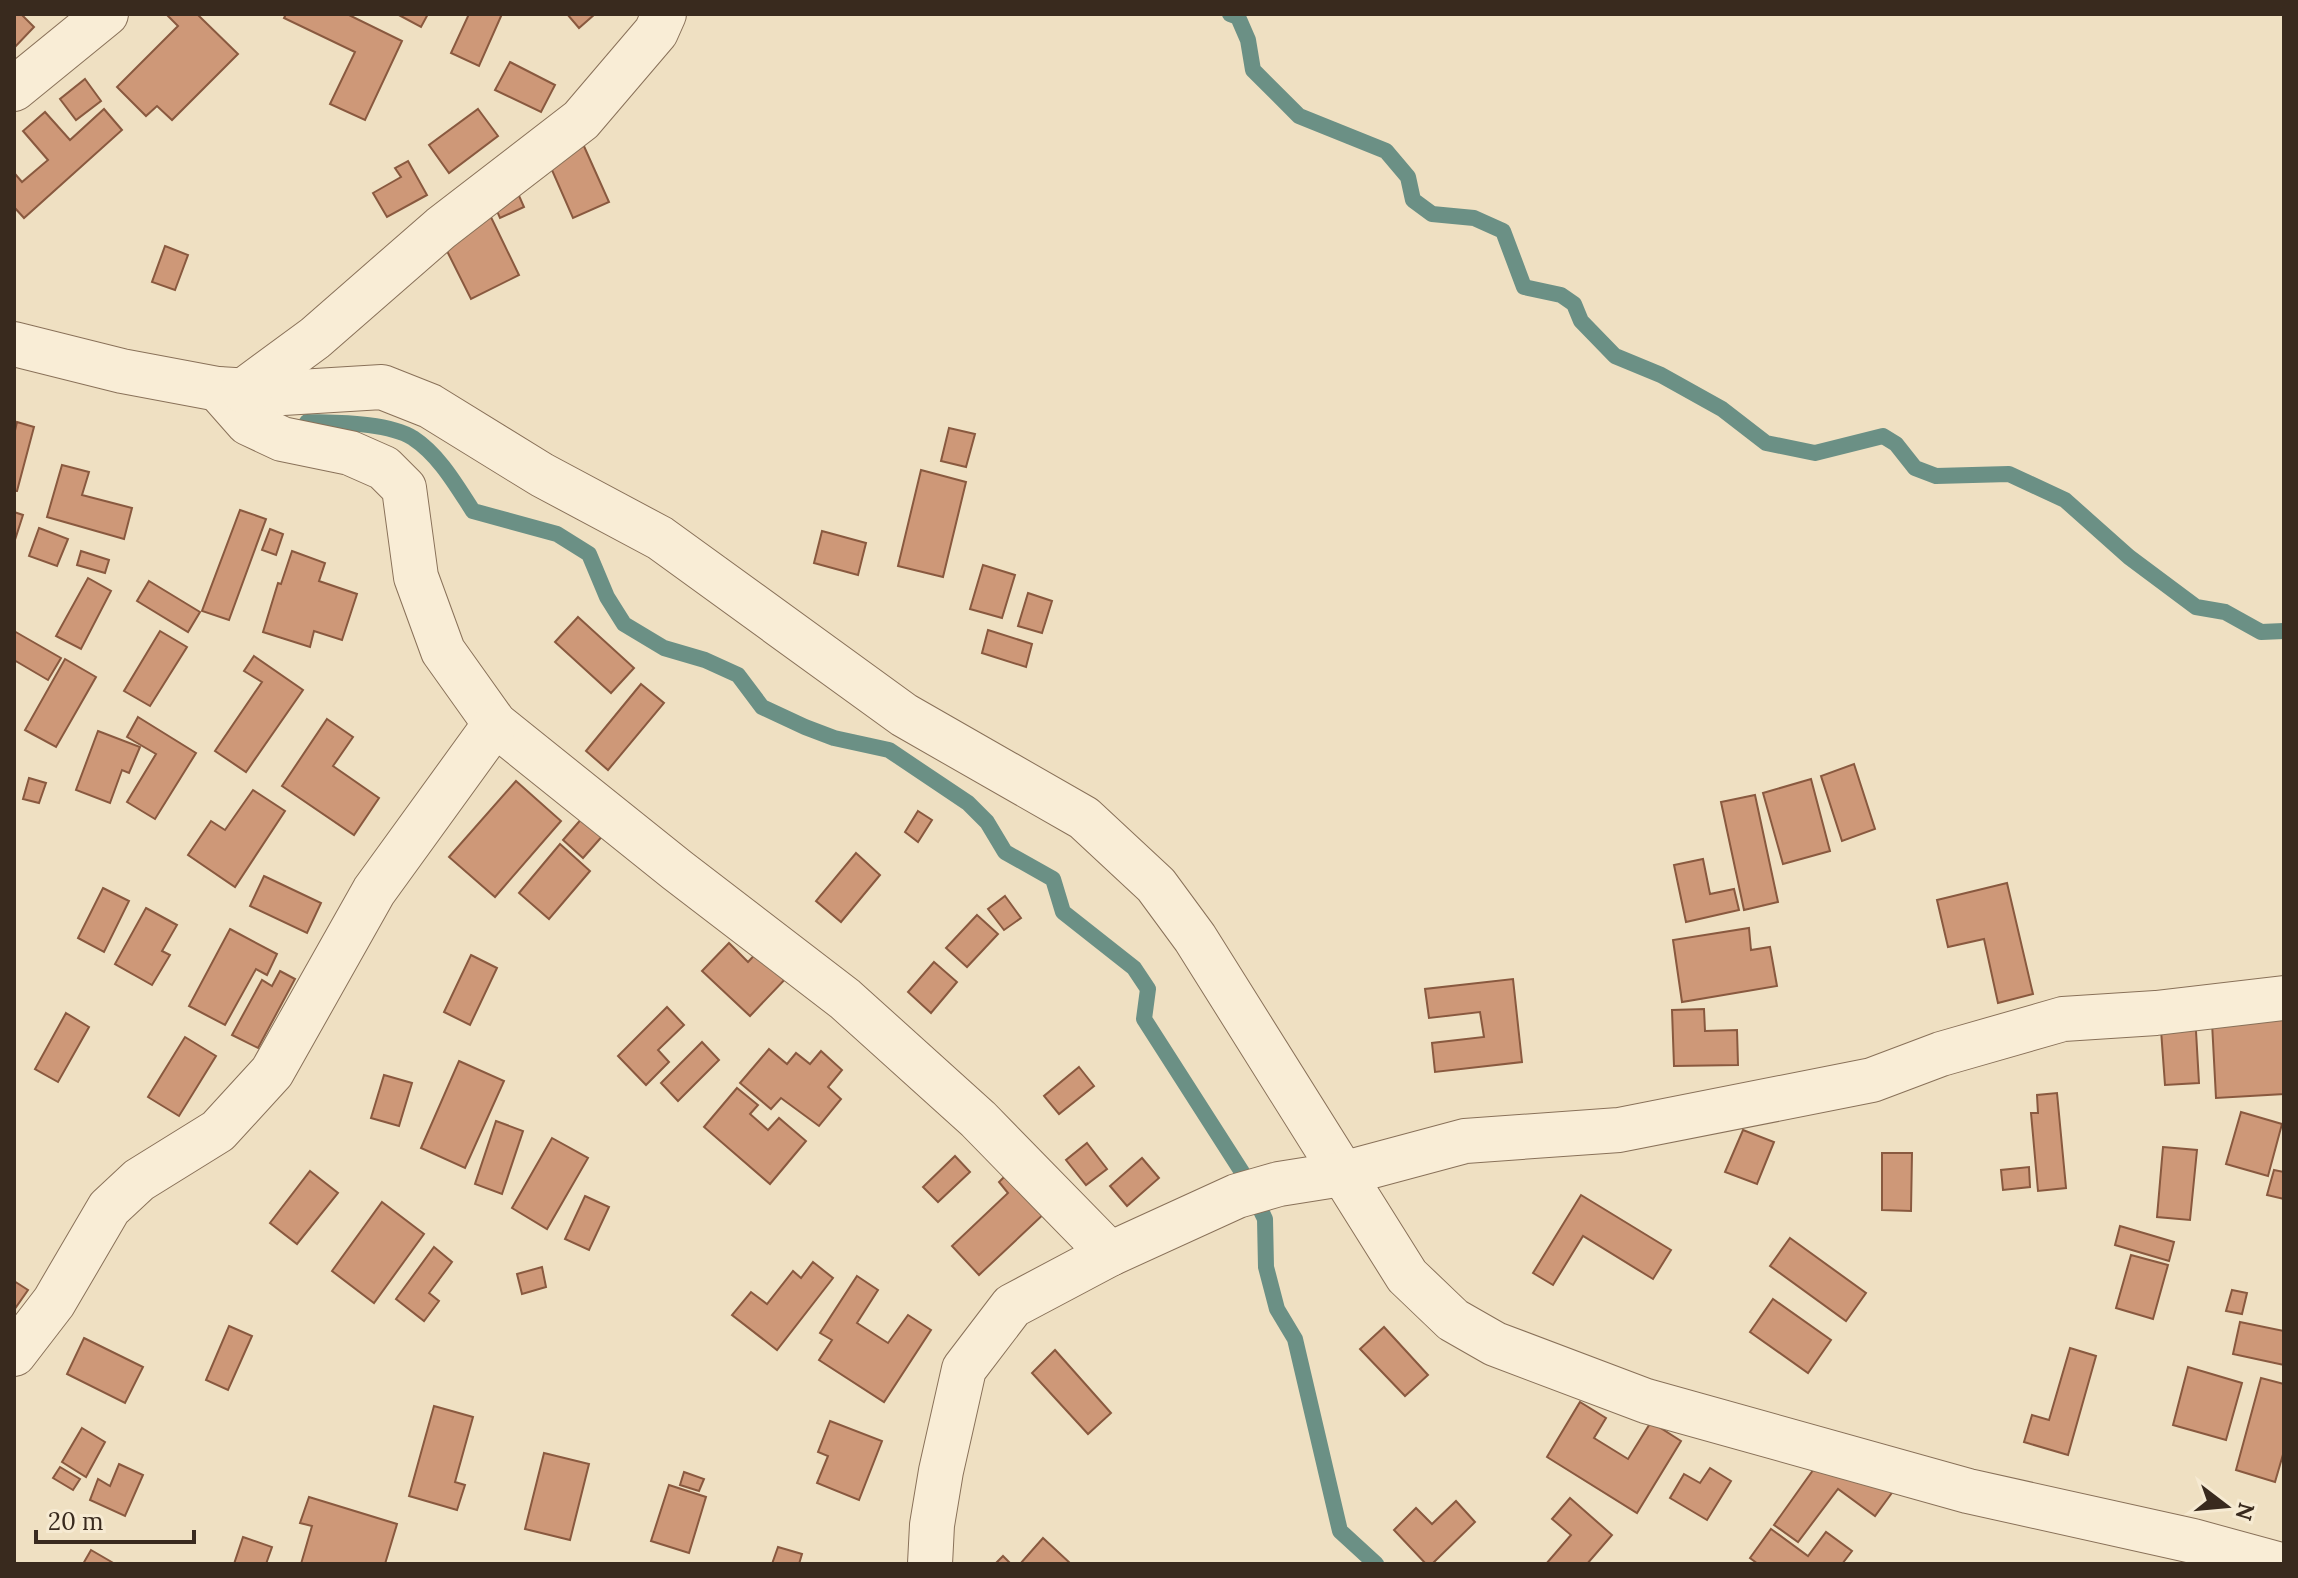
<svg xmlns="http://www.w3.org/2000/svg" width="2298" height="1578" viewBox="0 0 2298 1578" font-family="Lora,serif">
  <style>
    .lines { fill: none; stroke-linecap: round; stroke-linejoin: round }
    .stream { stroke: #6b9085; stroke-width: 16 }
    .building { fill: #ce9878; stroke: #89593f; stroke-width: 2 }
    .street-casing { stroke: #897159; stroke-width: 46 }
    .street { stroke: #f9edd6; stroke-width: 44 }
  </style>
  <rect width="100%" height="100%" fill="#efe0c2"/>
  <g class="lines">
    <!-- stream -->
    <g class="stream">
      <polyline points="1230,14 1238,17 1248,40 1253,70 1299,116 1386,151 1408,177 1413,200 1432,214 1474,218 1503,231 1524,287 1561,295 1574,304 1581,321 1615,356 1661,375 1722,409 1766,443 1815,453 1883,436 1896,444 1915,468 1936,476 2009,474 2065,500 2129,557 2196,607 2225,612 2261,632 2284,631"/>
      <path d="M307,422c30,1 80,0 106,16 26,17 43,47 60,73l84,23 32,20 18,43 17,27 40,24 41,12 33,15 24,32 43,20 29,11 55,12 79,53 19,19 18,30 48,27 10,33 71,56 14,21 -4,30 98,153 23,47 1,48 11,42 18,30 45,192 36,33"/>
    </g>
  </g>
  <!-- building -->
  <g class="building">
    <polygon points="14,14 21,14 34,27 14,48"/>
    <polygon points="170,14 197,14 238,54 172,120 157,106 146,116 117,87 178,26 168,16"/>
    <polygon points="286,14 347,14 402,41 365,120 330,104 355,52 284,18"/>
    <polygon points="397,14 428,14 421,27"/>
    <polygon points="469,14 502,14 479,66 451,53"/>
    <polygon points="567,14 595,14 579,28"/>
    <polygon points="510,62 555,85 541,112 495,90"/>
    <polygon points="85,79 101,101 76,120 60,99"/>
    <polygon points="104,109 122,130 24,218 14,207 14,177 16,175 22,182 48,160 23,131 45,112 70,140"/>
    <polygon points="478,109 498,136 449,173 429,145"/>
    <polygon points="583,144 609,202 573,218 548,161"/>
    <polygon points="408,161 427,195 387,217 373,193 401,177 395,168"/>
    <polygon points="512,180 524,207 500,218 488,191"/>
    <polygon points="488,211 519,275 471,299 439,235"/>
    <polygon points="165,246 188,255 175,290 152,282"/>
    <polygon points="17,422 34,427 17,491 14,491 14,435"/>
    <polygon points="949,428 975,434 966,467 941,461"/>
    <polygon points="62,465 89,472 82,495 132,508 124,539 47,517"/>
    <polygon points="921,470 966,482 943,577 898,566"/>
    <polygon points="240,510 266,519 229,620 202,611"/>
    <polygon points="14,512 23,515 14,543"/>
    <polygon points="39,528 68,539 57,566 29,556"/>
    <polygon points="270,529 283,534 276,555 262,550"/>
    <polygon points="822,531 866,543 858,575 814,563"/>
    <polygon points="81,551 109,560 105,573 77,565"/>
    <polygon points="292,551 325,563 319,581 357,594 342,640 314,631 310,647 263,632 278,583 281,584"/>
    <polygon points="983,565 1015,575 1002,618 970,609"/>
    <polygon points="88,578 111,591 81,649 56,636"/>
    <polygon points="149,581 200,612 188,632 137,601"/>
    <polygon points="1028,593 1052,601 1042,633 1018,626"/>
    <polygon points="578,617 634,668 611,693 555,642"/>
    <polygon points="988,630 1032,644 1026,667 982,653"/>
    <polygon points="14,631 61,658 48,680 14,660"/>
    <polygon points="160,631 187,647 150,706 124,691"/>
    <polygon points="254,656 303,690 246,772 215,751 262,682 244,671"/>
    <polygon points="65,659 96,677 56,747 25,730"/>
    <polygon points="641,684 664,703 608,770 586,751"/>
    <polygon points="138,717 196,753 155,819 127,802 156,754 127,737"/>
    <polygon points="327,719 353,737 333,766 379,798 354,835 282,786"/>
    <polygon points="98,731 140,747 129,773 122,770 110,803 76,790"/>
    <polygon points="1854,764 1875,829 1842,841 1821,776"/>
    <polygon points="29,778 46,783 39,803 23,799"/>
    <polygon points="1811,779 1830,851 1783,864 1763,793"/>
    <polygon points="516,781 561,821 495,897 449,857"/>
    <polygon points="253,790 285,811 235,887 188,855 211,821 225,830"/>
    <polygon points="1755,795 1778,902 1744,910 1721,802"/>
    <polygon points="918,811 932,820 918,842 905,832"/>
    <polygon points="584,816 605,833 583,858 563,840"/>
    <polygon points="560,844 590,871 549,919 519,893"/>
    <polygon points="856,853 880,875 841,922 816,901"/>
    <polygon points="1703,859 1710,894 1734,889 1739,910 1686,922 1674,865"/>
    <polygon points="264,876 321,903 307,933 250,906"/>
    <polygon points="2007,883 2033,994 1998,1003 1984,939 1948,947 1937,900"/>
    <polygon points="103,888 129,901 104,952 78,938"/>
    <polygon points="1005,896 1021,918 1004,930 988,909"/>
    <polygon points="146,908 177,925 162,951 170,955 152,985 115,964"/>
    <polygon points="977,915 998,934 967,967 946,948"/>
    <polygon points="1749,928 1751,950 1770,947 1777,986 1682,1002 1673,940"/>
    <polygon points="230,929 277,954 267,975 256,969 225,1025 189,1006"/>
    <polygon points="729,943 748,962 762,947 790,974 750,1016 702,971"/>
    <polygon points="471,955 497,968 470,1025 444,1012"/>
    <polygon points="934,962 957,982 931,1013 908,992"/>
    <polygon points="280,971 295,979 258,1048 232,1035 262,980 272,986"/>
    <polygon points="1513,979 1522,1062 1435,1072 1432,1043 1484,1037 1480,1012 1429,1018 1425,989"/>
    <polygon points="2284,1000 2284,1094 2216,1098 2211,1004"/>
    <polygon points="667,1007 684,1025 658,1050 669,1062 646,1085 618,1056"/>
    <polygon points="1704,1009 1705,1031 1737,1030 1738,1065 1674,1066 1672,1010"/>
    <polygon points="66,1013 89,1027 58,1082 35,1069"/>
    <polygon points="2195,1014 2199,1083 2165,1085 2160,1016"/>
    <polygon points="185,1037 216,1056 179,1116 148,1097"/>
    <polygon points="702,1042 719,1060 678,1101 661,1083"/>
    <polygon points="769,1049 787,1064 796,1053 810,1064 821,1051 842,1070 828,1087 841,1099 819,1126 781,1098 771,1109 740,1083"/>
    <polygon points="459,1061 504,1081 465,1168 421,1148"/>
    <polygon points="1079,1067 1094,1086 1059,1114 1044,1096"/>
    <polygon points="384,1075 412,1083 399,1126 371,1118"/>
    <polygon points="737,1088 758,1105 750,1114 768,1130 779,1118 806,1141 770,1184 704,1127"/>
    <polygon points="2057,1093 2066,1188 2038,1191 2031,1113 2038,1113 2037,1095"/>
    <polygon points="2241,1112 2282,1124 2268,1176 2226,1164"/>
    <polygon points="496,1121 523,1131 502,1194 475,1184"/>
    <polygon points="1743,1130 1774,1142 1757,1184 1725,1172"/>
    <polygon points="552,1138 588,1158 547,1229 512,1208"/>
    <polygon points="1087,1143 1107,1169 1086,1185 1066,1160"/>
    <polygon points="2163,1147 2197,1150 2190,1220 2157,1217"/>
    <polygon points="1882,1153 1912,1153 1911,1211 1882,1210"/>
    <polygon points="955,1156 970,1172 938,1202 923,1187"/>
    <polygon points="1142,1158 1159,1178 1127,1206 1110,1186"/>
    <polygon points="2029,1167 2030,1187 2003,1190 2001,1170"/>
    <polygon points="2274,1170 2284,1172 2284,1199 2267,1195"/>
    <polygon points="310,1171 338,1193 297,1244 270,1223"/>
    <polygon points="1010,1171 1048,1210 979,1275 952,1246 1008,1193 999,1182"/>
    <polygon points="1581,1195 1671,1250 1653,1279 1583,1236 1553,1285 1533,1273"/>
    <polygon points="585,1196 609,1207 589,1250 565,1239"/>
    <polygon points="382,1202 424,1234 374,1303 332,1271"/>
    <polygon points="2120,1226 2174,1242 2169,1261 2115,1245"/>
    <polygon points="1790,1238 1866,1293 1846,1321 1770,1266"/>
    <polygon points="434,1247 452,1262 429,1293 439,1301 424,1321 396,1299"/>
    <polygon points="2131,1255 2168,1265 2153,1319 2116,1308"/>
    <polygon points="813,1262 833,1278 777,1350 732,1315 751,1292 767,1304 793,1271 801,1278"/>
    <polygon points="542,1267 546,1287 522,1294 517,1274"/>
    <polygon points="857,1276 878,1290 857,1323 888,1343 908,1315 931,1330 884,1402 819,1360 832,1340 820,1333"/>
    <polygon points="14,1281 28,1290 14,1310"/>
    <polygon points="2232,1290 2247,1293 2242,1314 2226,1311"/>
    <polygon points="1773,1299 1831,1340 1808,1373 1750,1332"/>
    <polygon points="2240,1322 2284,1331 2284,1365 2233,1354"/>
    <polygon points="229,1326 252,1336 228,1390 206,1380"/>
    <polygon points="1384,1327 1428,1375 1405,1396 1360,1349"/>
    <polygon points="84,1338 143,1367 125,1403 67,1374"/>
    <polygon points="2070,1348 2096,1356 2068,1455 2024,1442 2032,1415 2049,1420"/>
    <polygon points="1055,1350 1111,1413 1088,1434 1032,1373"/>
    <polygon points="2188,1367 2242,1383 2226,1440 2173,1425"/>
    <polygon points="2261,1378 2284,1384 2284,1451 2275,1482 2236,1470"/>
    <polygon points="1580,1402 1606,1418 1594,1438 1628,1459 1651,1422 1681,1441 1637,1513 1547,1457"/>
    <polygon points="434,1406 473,1417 455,1482 465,1485 457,1510 409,1496"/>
    <polygon points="830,1421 882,1441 859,1500 817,1483 828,1456 818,1452"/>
    <polygon points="82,1428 105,1442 86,1477 62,1462"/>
    <polygon points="1831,1445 1894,1490 1875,1516 1838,1489 1798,1542 1774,1525"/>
    <polygon points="544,1453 589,1464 570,1540 525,1529"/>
    <polygon points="119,1464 143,1475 125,1516 90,1500 98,1479 110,1486"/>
    <polygon points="60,1467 80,1479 73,1490 53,1478"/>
    <polygon points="1710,1468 1731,1481 1707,1520 1670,1498 1684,1474 1700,1483"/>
    <polygon points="684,1472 704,1479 699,1491 680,1485"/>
    <polygon points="669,1485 706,1497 689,1553 651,1541"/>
    <polygon points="309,1497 397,1524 385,1564 301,1564 312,1526 300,1523"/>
    <polygon points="1570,1498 1612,1535 1587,1564 1546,1564 1571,1535 1552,1519"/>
    <polygon points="1456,1501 1475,1522 1432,1564 1426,1564 1394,1530 1416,1508 1432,1524"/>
    <polygon points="1771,1529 1808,1556 1826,1532 1852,1551 1842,1564 1758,1564 1750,1558"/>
    <polygon points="243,1537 272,1547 266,1564 234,1564"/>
    <polygon points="1043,1538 1071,1564 1020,1564"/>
    <polygon points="778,1547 802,1554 799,1564 772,1564"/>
    <polygon points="91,1550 115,1564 83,1564"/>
    <polygon points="1003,1556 1011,1564 995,1564"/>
  </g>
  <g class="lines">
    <!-- street casing -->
    <g class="street-casing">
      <g id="street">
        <polyline points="14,89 106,14"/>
        <polyline points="14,344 122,371 218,389 283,393 382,387 430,406 542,475 660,538 904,715 1084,818 1156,885 1195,938 1407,1276 1453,1320 1495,1344 1646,1401 1968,1491 2193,1541 2277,1564"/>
        <polyline points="218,389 248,423 282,439 350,453 384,468 404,488 416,577 443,651 495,724 677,870 845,999 978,1119 1110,1254"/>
        <polyline points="243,391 315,338 441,228 581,120 656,32 664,14"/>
        <polyline points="14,1354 54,1302 109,1208 139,1180 218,1131 272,1072 374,891 495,724"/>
        <polyline points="930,1564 932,1525 941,1471 964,1369 1012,1306 1110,1254 1237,1196 1279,1184 1342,1174 1465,1141 1619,1130 1872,1080 1941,1054 2063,1019 2156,1013 2284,998"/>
      </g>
    </g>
    <!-- street -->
    <use href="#street" class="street"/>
  </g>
  <!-- border -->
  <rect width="2298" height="1578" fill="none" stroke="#392a1e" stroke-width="32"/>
  <!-- north arrow -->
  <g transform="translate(2226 1506) rotate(106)" stroke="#f6ead2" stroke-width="6" paint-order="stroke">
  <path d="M0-6L14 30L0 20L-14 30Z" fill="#392a1e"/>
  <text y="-12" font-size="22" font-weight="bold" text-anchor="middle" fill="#392a1e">N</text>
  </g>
  <!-- scale -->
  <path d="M36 1530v12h158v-12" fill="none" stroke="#392a1e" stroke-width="4"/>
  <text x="48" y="1530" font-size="24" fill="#392a1e" stroke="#f6ead2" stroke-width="6" paint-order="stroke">20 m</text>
</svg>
